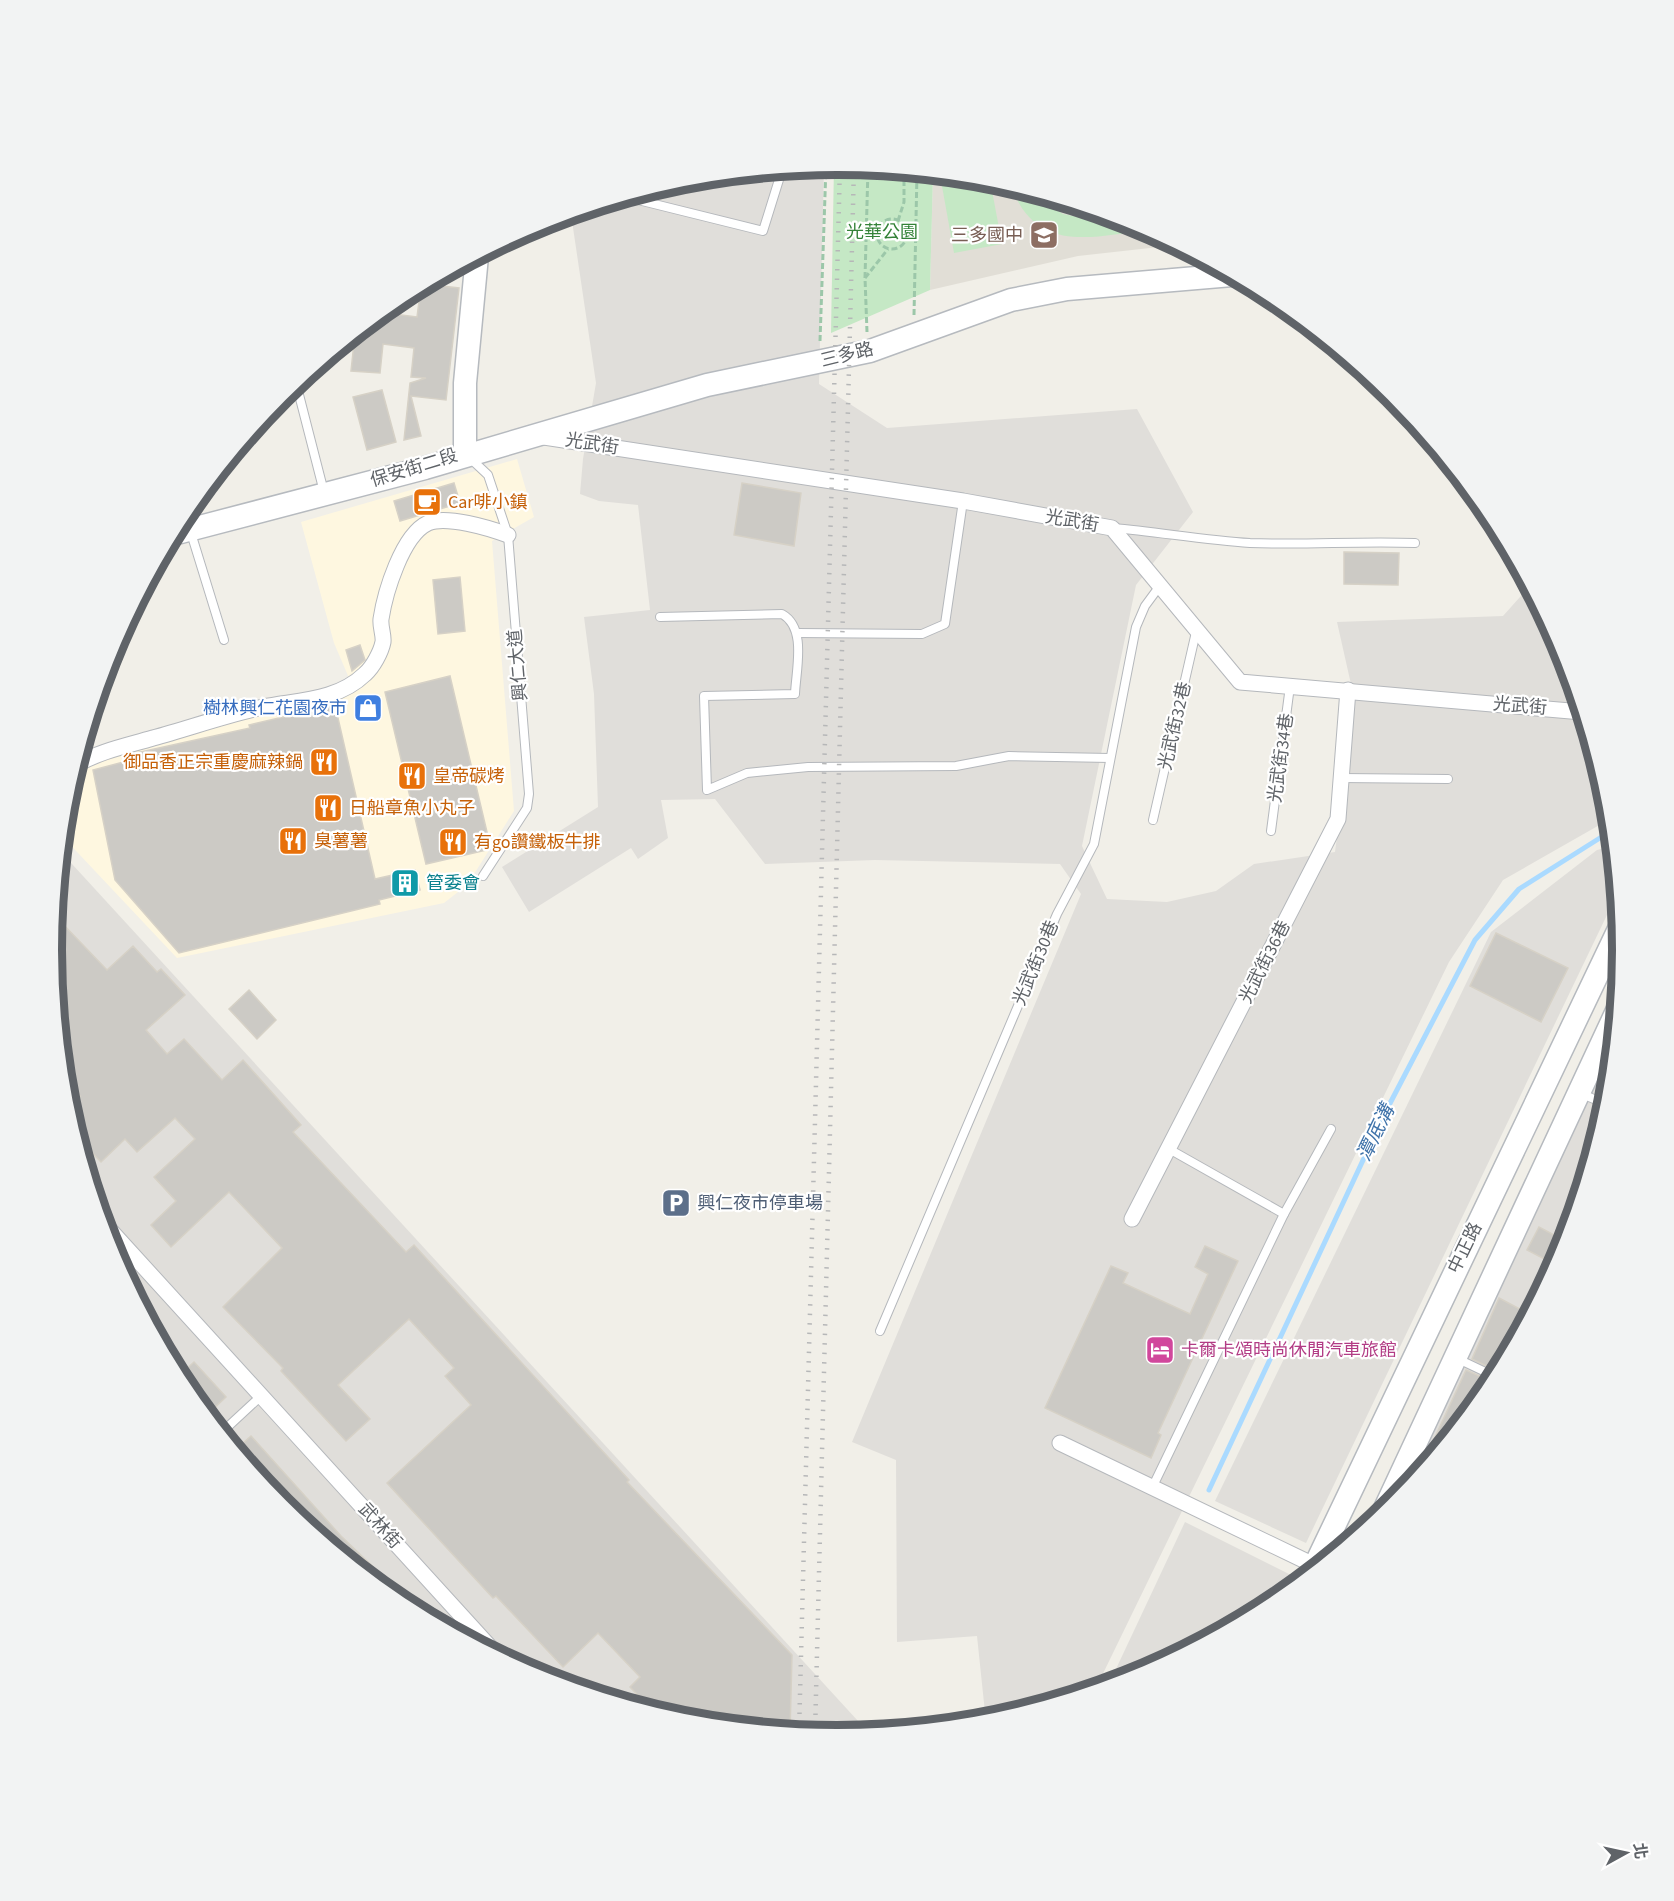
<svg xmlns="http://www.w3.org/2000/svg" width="1674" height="1901" viewBox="0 0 1674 1901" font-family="'Source Sans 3','Noto Sans TC',sans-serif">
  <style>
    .commercial { fill: #fef7e0 }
    .industrial { fill: #e0deda }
    .education { fill: #e1ded6 }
    .green { fill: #c5e8c5 }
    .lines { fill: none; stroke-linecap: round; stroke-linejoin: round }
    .stream { stroke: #aadaff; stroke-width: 5 }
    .building { fill: #cccac5; stroke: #d6d1c6; stroke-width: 1.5 }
    .lane-casing { stroke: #b5b8bc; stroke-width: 10 }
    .street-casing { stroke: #b5b8bc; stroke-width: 17 }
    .secondary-casing { stroke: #b6babf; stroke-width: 25 }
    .path { stroke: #9cc7a9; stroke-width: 3; stroke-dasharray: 6 3; stroke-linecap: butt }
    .lane { stroke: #fff; stroke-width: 8 }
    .street { stroke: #fff; stroke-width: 15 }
    .secondary { stroke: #fff; stroke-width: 22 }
    .rail { stroke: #b6b7b8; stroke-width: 4.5; stroke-dasharray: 1.5 8; stroke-linecap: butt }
    .labels { text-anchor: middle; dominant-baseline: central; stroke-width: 4.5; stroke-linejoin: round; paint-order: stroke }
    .park-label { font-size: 18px; fill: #348238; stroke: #fff }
    .education-label { font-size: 18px; fill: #785e54; stroke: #fff; text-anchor: end }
    .street-label { font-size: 18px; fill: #5f6368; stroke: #fff }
    .food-label { font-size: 18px; fill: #c56008; stroke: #fff; text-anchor: start }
    .shop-label { font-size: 18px; fill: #366cbe; stroke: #fff; text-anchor: end }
    .culture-label { font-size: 18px; fill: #0d838f; stroke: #fff; text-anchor: start }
    .service-label { font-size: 18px; fill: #4e5e75; stroke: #fff; text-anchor: start }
    .hotel-label { font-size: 18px; fill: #b23c85; stroke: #fff; text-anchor: start }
    .water-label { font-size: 20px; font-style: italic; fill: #4174aa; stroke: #fff }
    .rim { fill: none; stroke: #5f6368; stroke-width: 8 }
  </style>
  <rect width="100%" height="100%" fill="#f1efe8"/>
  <!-- commercial -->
  <polygon class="commercial" points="517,459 534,517 492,541 514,811 467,885 444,903 177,958 62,836 66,797 80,752 189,719 337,686 349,678 334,643 301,522"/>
  <!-- industrial -->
  <g class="industrial">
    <polygon points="824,166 819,384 887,428 1137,409 1193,512 1136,585 1082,846 1107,899 1167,902 1216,891 1254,864 1335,852 1355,702 1337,622 1503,616 1529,587 1563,650 1608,797 1610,819 1503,880 1449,962 1095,1690 990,1721 986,1722 977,1636 897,1642 896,1460 852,1442 1081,894 1060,864 875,860 765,864 715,799 661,800 668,838 638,859 631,848 529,912 502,867 598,807 594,694 584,617 650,610 638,505 599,501 580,494 583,459 596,383 571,214 684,180"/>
    <polygon points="1613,846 1617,894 1306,1543 1215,1501 1491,932 1597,850"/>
    <polygon points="61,852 869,1733 837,1736 683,1721 536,1677 400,1604 281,1506 183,1387 111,1251 66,1103 51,950"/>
    <polygon points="1615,1033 1608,1104 1563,1252 1490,1387 1393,1507"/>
    <polygon points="1185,1522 1291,1575 1280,1599 1273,1604 1137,1677 1108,1686"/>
  </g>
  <!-- education -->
  <polygon class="education" points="933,174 991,180 1138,224 1177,245 1078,256 930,290"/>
  <!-- green -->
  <g class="green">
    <polygon points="834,165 933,174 930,290 831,333"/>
    <polygon points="940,175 990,180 1002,244 954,253"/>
    <path d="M1011,186l28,8 11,12 13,8 15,3 26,-3 45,16c-58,7 -113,24 -138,-44z"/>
  </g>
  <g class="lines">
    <!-- stream -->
    <polyline class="stream" points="1209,1490 1386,1111 1475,940 1519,889 1611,831"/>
  </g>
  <!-- building -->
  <g class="building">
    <polygon points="424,284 459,288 446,400 411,396 421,436 404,440 410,383 426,378 411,377 414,348 383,344 380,373 351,371 355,334 370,322 385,323 386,313 417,317 421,286"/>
    <polygon points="382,390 396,442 367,450 353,397"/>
    <polygon points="454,483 460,503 400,521 394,501"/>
    <polygon points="742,483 801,493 794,546 734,535"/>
    <polygon points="1344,552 1399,553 1398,585 1344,584"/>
    <polygon points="460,577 465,631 438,634 433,580"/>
    <polygon points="360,645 365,660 352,671 346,650"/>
    <polygon points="450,676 491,849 426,864 385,692"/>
    <polygon points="335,705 375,879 415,870 420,890 379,900 380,904 179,953 115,880 93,770 131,760 130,755 136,753 250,728 249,725"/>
    <polygon points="60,921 107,970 133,946 157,972 161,969 185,995 146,1030 167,1054 184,1039 222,1080 243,1060 301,1125 293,1132 406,1252 414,1245 629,1480 627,1482 792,1655 790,1732 683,1721 655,1713 630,1687 640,1677 598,1633 563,1667 496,1596 493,1598 387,1483 471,1405 445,1376 454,1368 409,1319 338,1385 370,1419 346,1441 281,1371 283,1368 223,1307 282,1248 229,1192 171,1247 151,1225 176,1201 154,1177 195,1139 175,1118 137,1152 125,1139 101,1162 76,1136 67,1108 80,1096 64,1078 51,950 53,927"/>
    <polygon points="1496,933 1568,968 1541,1022 1470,986"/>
    <polygon points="249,990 276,1020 257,1039 229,1009"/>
    <polygon points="1571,1202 1577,1204 1563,1252 1556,1265 1527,1250 1539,1227 1554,1235"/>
    <polygon points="1205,1246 1238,1261 1158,1433 1161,1435 1151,1458 1045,1408 1111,1266 1128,1273 1123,1283 1190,1314 1208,1274 1195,1267"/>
    <polygon points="1499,1298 1529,1314 1499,1372 1472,1359"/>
    <polygon points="194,1362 226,1397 207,1415 178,1377"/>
    <polygon points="1466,1370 1493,1382 1429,1462 1425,1459"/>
    <polygon points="251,1436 341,1536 390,1583 383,1590 281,1506 235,1450"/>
  </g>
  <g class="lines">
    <!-- lane casing -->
    <g class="lane-casing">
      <g id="lane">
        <polyline points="626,197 763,231 782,170"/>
        <polyline points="296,383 324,492"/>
        <polyline points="471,459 488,475 508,535 529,794 527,808 483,876"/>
        <path d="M1113,528c45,4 92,12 137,15 55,2 110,-2 165,0"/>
        <polyline points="191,533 224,640"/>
        <path d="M660,617l122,-3c25,14 14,55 13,80l-91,2 3,94 40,-17 61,-6 148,-1 53,-10 101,2"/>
        <polyline points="798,633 922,634 945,624 963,501"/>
        <polyline points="1341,778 1448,779"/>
        <polyline points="1153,820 1196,632"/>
        <polyline points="1271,831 1290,686"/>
        <polyline points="1582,1094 1608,1105"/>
        <polyline points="1169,1149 1284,1214"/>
        <polyline points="880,1331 1057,914 1094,844 1136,627 1145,606 1159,587"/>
        <polyline points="1458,1359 1496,1377"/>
        <polyline points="221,1433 261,1396"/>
        <polyline points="1153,1486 1284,1214 1331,1129"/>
        <polyline points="466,1639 475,1631"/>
      </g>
    </g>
    <!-- street casing -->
    <g class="street-casing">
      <g id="street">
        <polyline points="544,437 963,501 1112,528 1240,682 1582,712"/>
        <path d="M76,765c24,-14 50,-19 77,-27 37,-10 73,-23 110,-31 36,-7 74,-6 102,-33 8,-7 16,-22 18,-32 1,-7 -3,-15 -2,-23 4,-26 21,-84 47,-96 18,-8 61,5 80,12"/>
        <polyline points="1132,1219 1338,819 1348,690"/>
        <polyline points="101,1220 499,1657"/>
        <polyline points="1060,1443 1318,1567"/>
      </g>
    </g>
    <!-- secondary casing -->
    <g class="secondary-casing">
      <g id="secondary">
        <polyline points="465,455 465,383 477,256"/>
        <polyline points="173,534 425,468 707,385 870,351 1011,300 1067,289 1232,275"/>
        <polyline points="1382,1515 1617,1011"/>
        <polyline points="1312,1572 1621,925"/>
      </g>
    </g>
    <!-- path -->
    <g class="path">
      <circle cx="892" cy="234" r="15"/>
      <polyline points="898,221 904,202 904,171"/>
      <polyline points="865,278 888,249"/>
      <polyline points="914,315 917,172"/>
      <polyline points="867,332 865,278 868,168"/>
      <polyline points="820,341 826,166"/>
    </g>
    <!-- lane -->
    <use href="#lane" class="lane"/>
    <!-- street -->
    <use href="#street" class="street"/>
    <!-- secondary -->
    <use href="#secondary" class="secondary"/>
    <!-- rail -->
    <g class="rail">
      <polyline points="799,1733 840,165"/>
      <polyline points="815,1734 854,166"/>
    </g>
  </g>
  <!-- icons -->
  <defs>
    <g id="school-square" transform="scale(1.5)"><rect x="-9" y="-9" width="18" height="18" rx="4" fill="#8d6e63" stroke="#fff"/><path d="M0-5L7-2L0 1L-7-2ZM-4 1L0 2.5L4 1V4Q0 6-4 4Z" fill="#fff"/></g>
    <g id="cafe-square" transform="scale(1.5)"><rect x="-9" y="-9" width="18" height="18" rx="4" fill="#e8710a" stroke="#fff"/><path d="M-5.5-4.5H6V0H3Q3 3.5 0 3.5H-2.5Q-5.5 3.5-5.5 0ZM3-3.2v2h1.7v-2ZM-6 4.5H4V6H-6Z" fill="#fff"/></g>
    <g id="shop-square" transform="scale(1.5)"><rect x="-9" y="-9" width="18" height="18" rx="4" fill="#3f7fe0" stroke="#fff"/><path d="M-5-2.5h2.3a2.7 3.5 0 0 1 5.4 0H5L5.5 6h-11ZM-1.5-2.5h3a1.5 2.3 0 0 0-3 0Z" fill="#fff"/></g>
    <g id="restaurant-square" transform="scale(1.5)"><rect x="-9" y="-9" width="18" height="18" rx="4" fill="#e8710a" stroke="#fff"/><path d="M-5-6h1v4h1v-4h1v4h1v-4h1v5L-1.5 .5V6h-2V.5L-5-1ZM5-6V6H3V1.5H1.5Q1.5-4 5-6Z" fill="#fff"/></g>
    <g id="building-square" transform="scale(1.5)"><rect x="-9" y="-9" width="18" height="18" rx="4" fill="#0f9aa8" stroke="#fff"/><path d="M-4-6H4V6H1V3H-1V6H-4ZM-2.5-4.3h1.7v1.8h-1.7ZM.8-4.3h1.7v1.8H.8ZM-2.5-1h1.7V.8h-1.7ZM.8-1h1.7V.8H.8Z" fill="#fff"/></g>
    <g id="parking-square" transform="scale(1.5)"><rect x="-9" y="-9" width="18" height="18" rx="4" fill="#5c6f8a" stroke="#fff"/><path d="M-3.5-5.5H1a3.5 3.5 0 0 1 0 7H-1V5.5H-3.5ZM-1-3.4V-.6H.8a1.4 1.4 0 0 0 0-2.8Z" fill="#fff"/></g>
    <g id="hotel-square" transform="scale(1.5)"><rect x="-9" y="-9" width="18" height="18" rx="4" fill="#d1479c" stroke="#fff"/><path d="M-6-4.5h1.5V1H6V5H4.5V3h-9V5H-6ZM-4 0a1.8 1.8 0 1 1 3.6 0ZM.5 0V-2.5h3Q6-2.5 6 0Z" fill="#fff"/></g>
  </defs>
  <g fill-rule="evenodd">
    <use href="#school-square" x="1044" y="235"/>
    <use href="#cafe-square" x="427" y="502"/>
    <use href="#shop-square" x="368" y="708"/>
    <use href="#restaurant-square" x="324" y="762"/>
    <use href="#restaurant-square" x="412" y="776"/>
    <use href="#restaurant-square" x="328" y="808"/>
    <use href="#restaurant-square" x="293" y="841"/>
    <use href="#restaurant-square" x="453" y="842"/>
    <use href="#building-square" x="405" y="883"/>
    <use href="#parking-square" x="676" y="1203"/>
    <use href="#hotel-square" x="1160" y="1350"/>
  </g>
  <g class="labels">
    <!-- park labels -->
    <g class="park-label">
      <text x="882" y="232">光華公園</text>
    </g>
    <!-- education labels -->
    <g class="education-label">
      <text x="1023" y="235">三多國中</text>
    </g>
    <!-- street labels -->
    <g class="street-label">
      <text transform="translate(847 355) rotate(-14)">三多路</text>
      <text transform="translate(592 444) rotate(9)">光武街</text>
      <text transform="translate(414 468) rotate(-17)">保安街二段</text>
      <text transform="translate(1072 521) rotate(10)">光武街</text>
      <text transform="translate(518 665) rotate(-95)">興仁大道</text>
      <text transform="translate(1520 706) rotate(5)">光武街</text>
      <text transform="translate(1175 726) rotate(-77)">光武街32巷</text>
      <text transform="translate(1281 758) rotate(-82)">光武街34巷</text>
      <text transform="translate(1265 962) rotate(-63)">光武街36巷</text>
      <text transform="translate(1036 963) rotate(-67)">光武街30巷</text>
      <text transform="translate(1465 1248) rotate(-64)">中正路</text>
      <text transform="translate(380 1526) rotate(48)">武林街</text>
    </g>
    <!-- food labels -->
    <g class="food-label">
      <text x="448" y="502">Car啡小鎮</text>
      <text x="303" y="762" text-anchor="end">御品香正宗重慶麻辣鍋</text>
      <text x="433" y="776">皇帝碳烤</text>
      <text x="349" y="808">日船章魚小丸子</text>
      <text x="314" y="841">臭薯薯</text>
      <text x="474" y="842">有go讚鐵板牛排</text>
    </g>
    <!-- shop labels -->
    <g class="shop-label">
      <text x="347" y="708">樹林興仁花園夜市</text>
    </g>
    <!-- culture labels -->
    <g class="culture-label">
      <text x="426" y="883">管委會</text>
    </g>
    <!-- service labels -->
    <g class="service-label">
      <text x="697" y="1203">興仁夜市停車場</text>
    </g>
    <!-- hotel labels -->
    <g class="hotel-label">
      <text x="1181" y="1350">卡爾卡頌時尚休閒汽車旅館</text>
    </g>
    <!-- water labels -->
    <g class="water-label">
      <text transform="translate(1376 1133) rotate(-64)">潭底溝</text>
    </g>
  </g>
  <!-- crop -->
  <path d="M0 0H1674V1901H0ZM62 950a775 775 0 1 1 1550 0a775 775 0 1 1-1550 0Z" fill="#f2f3f3" fill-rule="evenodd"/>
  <path class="rim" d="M62 950a775 775 0 1 1 1550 0a775 775 0 1 1-1550 0Z"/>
  <!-- north arrow -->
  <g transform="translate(1626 1853) rotate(82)" stroke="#ffffff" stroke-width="4.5" paint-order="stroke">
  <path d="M0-4.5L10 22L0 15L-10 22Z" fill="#5f6368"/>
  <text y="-9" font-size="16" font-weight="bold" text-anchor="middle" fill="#5f6368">北</text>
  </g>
</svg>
